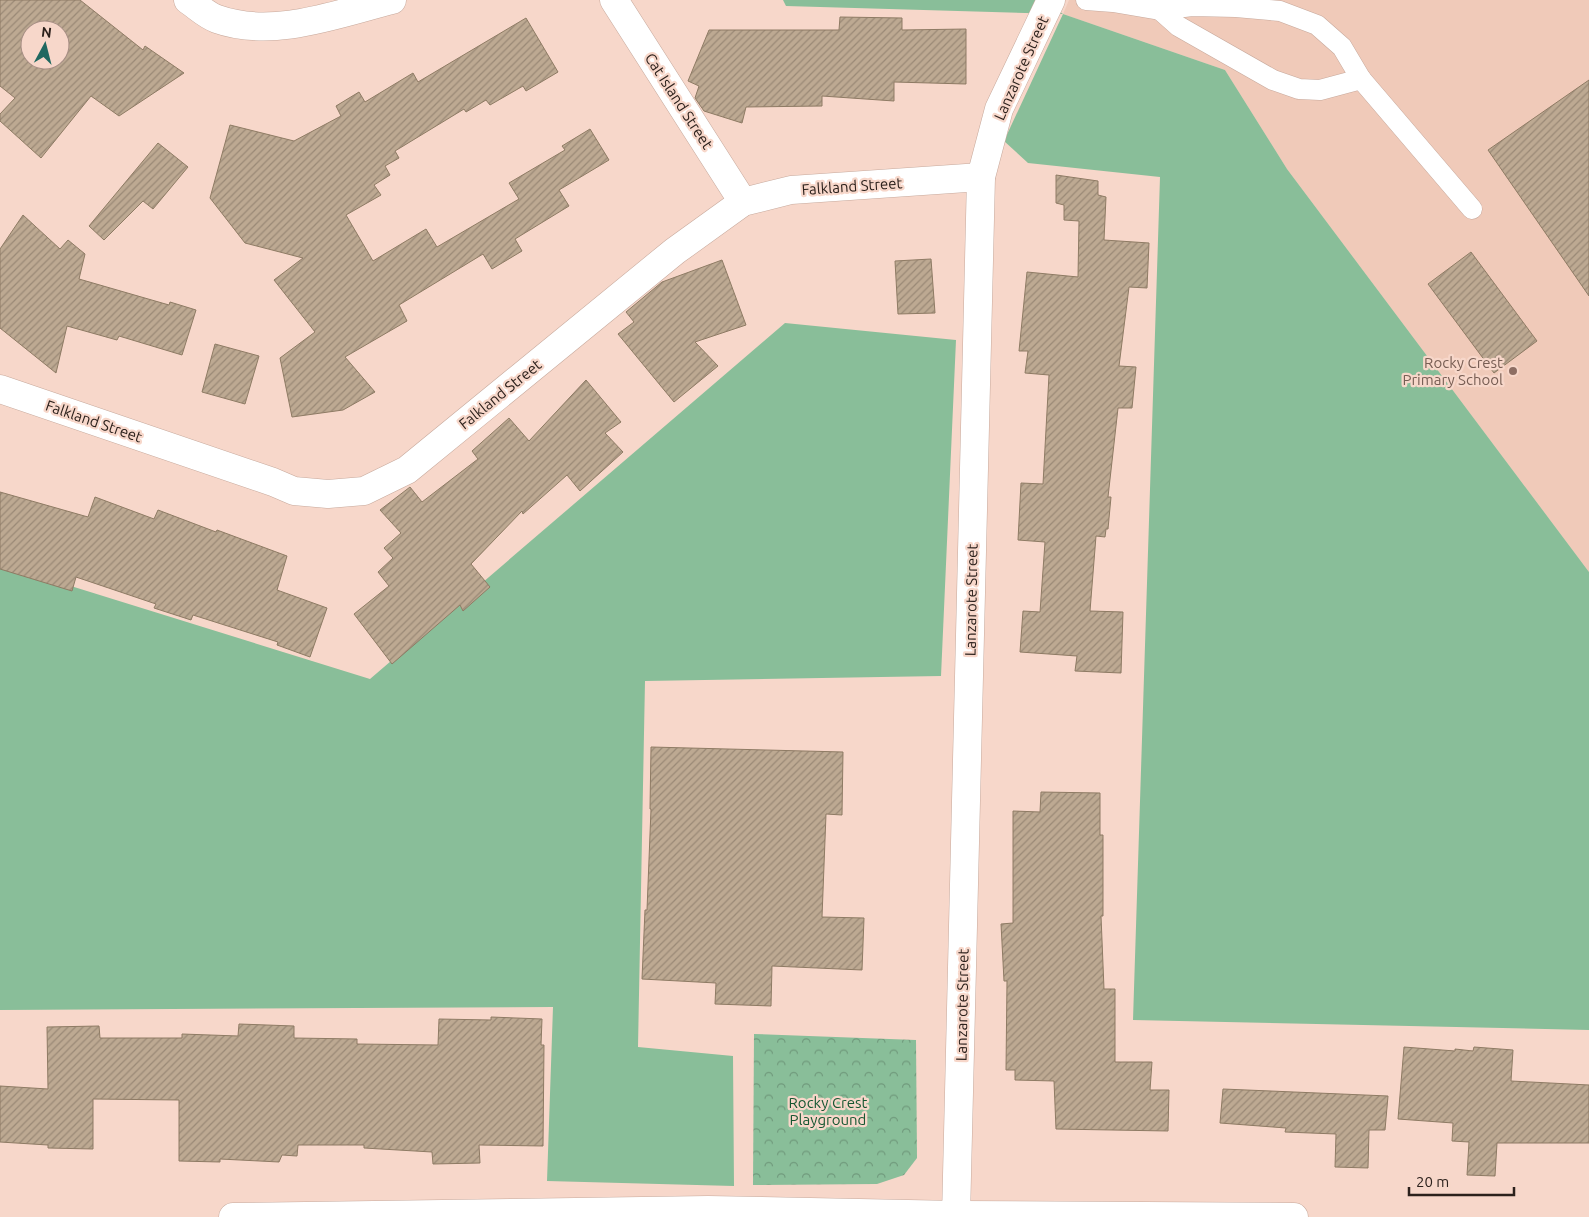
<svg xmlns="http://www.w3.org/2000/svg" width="1589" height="1217" viewBox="0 0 1589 1217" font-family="Ubuntu,sans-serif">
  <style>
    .built { fill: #f0cab9 }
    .grass { fill: #89be99 }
    .forest { fill: url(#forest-crowns) }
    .building { fill: url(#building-hatch); stroke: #8e7b64; fill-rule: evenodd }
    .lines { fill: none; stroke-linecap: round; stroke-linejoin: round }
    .lane-casing { stroke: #c7a99c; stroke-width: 21 }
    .street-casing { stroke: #c7a99c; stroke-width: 29 }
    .lane { stroke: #fff; stroke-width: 20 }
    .street { stroke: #fff; stroke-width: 28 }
    .education-dot { fill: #8d6e63; stroke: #f7d7ca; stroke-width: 2 }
    .labels { text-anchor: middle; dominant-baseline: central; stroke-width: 4.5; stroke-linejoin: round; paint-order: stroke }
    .street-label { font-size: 15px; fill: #2c211c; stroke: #f7d7ca }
    .education-label { font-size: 15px; fill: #785e54; stroke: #f7d7ca; text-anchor: end }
    .park-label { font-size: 15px; fill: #165732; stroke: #f7d7ca }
  </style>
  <defs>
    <pattern id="forest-crowns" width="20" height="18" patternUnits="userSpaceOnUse" patternTransform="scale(1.25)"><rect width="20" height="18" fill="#89be99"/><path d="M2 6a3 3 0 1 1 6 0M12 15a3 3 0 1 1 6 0" fill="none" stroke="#709a7c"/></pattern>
    <pattern id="building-hatch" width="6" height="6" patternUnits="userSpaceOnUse" patternTransform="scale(1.25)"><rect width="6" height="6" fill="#bda992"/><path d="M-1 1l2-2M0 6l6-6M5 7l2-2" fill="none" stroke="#9a8976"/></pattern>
  </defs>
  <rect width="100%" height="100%" fill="#f7d7ca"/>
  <!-- built -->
  <polygon class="built" points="1069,0 1589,0 1589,572 1287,169 1225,70 1063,14"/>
  <!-- grass -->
  <g class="grass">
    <polygon points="783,0 1045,0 1063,14 1225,70 1287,169 1589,572 1589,1030 1133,1020 1160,177 1028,163 1004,141 1063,14 786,6"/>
    <polygon points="785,323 956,340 941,676 645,681 638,1047 733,1056 734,1186 547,1181 553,1007 0,1010 0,564 370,679"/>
  </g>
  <!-- forest -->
  <polygon class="forest" points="754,1034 916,1040 917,1158 904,1175 877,1184 753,1185"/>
  <!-- building -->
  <g class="building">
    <path d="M0,0h80l63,50 2,-4 39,27 -65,43 -28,-20 -50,62 -41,-37v-7l15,-16 -15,-12zM30,30h30v30h-30z"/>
    <polygon points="840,17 902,18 902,30 966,29 966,84 894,82 894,101 822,96 822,106 746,107 742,123 704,111 695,98 699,86 688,81 709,30 839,30"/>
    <polygon points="526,18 558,72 526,91 523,86 490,105 486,100 466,112 464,109 395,151 399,158 385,166 390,175 374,185 381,195 346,215 373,261 426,229 437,247 519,199 509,183 565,150 562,146 590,129 609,160 559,190 569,206 515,239 522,251 492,269 483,254 399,305 407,321 345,357 375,392 343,410 292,417 280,358 315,332 274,280 303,258 245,243 210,198 230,125 294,141 341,116 336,106 359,92 365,102 413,73 418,82"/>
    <polygon points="1589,80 1589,296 1488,150"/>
    <polygon points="158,143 188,167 153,209 143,201 104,240 89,226"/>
    <polygon points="1056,175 1098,181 1098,195 1106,197 1104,240 1149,243 1147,288 1129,287 1119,366 1136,367 1132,408 1118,408 1108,497 1111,497 1108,529 1106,529 1105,537 1096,536 1090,611 1123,612 1121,673 1075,671 1077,656 1020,652 1023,611 1040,612 1045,542 1018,540 1021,483 1043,484 1049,375 1025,373 1028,351 1019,351 1027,272 1078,277 1079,221 1064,220 1064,205 1056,203"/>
    <polygon points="23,215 60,249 68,240 85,254 79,279 169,305 170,302 196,310 182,355 119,336 117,340 67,326 56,373 0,328 0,249"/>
    <polygon points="1471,252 1537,341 1494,373 1428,284"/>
    <polygon points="931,259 935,313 898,314 895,261"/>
    <polygon points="722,260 746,325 695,342 718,366 674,402 618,334 634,322 626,312 662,282"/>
    <polygon points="215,344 259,356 245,404 202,392"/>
    <polygon points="586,380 621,422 605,433 623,452 580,491 567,475 523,514 522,511 471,564 490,587 463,611 460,605 392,664 354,614 389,586 378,572 393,558 384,548 401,533 380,510 410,487 422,502 478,459 472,451 509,418 529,441"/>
    <polygon points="0,492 88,517 95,497 154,519 158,510 216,532 217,530 287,556 277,590 327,608 310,657 277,645 278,642 193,615 191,620 154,608 156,604 76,577 72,591 0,569"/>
    <polygon points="651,747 843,752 842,815 826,814 822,917 864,918 862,970 772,966 771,1006 715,1004 716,983 642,979 645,910 647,910 651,809 650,809"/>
    <polygon points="1041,792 1100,793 1100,835 1103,835 1103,916 1101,916 1104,989 1115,989 1115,1062 1152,1062 1150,1090 1169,1090 1168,1131 1056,1129 1054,1081 1015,1080 1015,1070 1006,1070 1007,981 1004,981 1001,924 1013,923 1013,811 1040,812"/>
    <polygon points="491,1017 542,1019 541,1045 544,1045 543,1146 479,1145 480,1163 433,1164 432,1152 364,1148 364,1145 298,1145 297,1156 282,1155 279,1162 220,1159 220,1162 179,1161 179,1100 93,1099 93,1149 48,1148 48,1145 0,1142 0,1086 48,1089 47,1027 99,1026 100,1038 182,1038 182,1034 238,1036 239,1024 294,1026 294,1038 357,1039 357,1044 438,1045 439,1019 491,1020"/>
    <polygon points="1404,1047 1455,1051 1455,1049 1473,1051 1474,1047 1513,1050 1511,1081 1589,1085 1589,1143 1497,1143 1495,1176 1467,1175 1469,1142 1452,1141 1453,1123 1398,1119"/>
    <polygon points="1223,1089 1388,1096 1385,1130 1369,1130 1368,1168 1335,1167 1336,1134 1285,1132 1286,1128 1220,1123"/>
  </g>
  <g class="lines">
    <!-- lane casing -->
    <g class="lane-casing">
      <g id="lane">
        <polyline points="1086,0 1113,2 1160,10 1192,6 1236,7 1280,11 1317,25 1342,47 1361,79 1472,209"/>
        <polyline points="1160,10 1178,26 1273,80 1299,89 1320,90 1361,79"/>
      </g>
    </g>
    <!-- street casing -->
    <g class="street-casing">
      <g id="street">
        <path d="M188,0c9,6 18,15 29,19 56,20 120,-5 175,-19"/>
        <polyline points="614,0 743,202"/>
        <polyline points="0,389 273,482 294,491 328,494 364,491 407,470 675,251 743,202 791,190 981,177"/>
        <polyline points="233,1217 708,1210 957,1215 1294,1217"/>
        <polyline points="956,1217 981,177 999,109 1051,0"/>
      </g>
    </g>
    <!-- lane -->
    <use href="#lane" class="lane"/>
    <!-- street -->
    <use href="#street" class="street"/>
  </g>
  <!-- markers -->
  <circle class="education-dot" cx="1513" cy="371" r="5"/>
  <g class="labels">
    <!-- street labels -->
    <g class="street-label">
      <text transform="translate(1021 68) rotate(-66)">Lanzarote Street</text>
      <text transform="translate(679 101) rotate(57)">Cat Island Street</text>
      <text transform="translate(852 186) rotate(-4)">Falkland Street</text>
      <text transform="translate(500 394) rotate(-39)">Falkland Street</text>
      <text transform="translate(94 421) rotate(19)">Falkland Street</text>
      <text transform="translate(971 600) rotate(-89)">Lanzarote Street</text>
      <text transform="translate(962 1005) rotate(-89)">Lanzarote Street</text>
    </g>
    <!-- education labels -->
    <g class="education-label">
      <text x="1503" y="362">Rocky Crest<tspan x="1503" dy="17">Primary School</tspan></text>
    </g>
    <!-- park labels -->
    <g class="park-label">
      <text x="828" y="1102">Rocky Crest<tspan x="828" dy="17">Playground</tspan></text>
    </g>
  </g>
  <!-- north arrow -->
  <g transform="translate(45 45) rotate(7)"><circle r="24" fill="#f7d7ca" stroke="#a68e84"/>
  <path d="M0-4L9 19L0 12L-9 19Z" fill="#1f6860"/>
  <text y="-8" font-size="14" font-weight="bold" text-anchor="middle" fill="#2c211c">N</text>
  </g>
  <!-- scale -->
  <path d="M1409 1187v8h105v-8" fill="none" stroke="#2c211c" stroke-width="2.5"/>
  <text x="1416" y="1187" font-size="15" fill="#2c211c" stroke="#f7d7ca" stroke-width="4" paint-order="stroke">20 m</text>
</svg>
